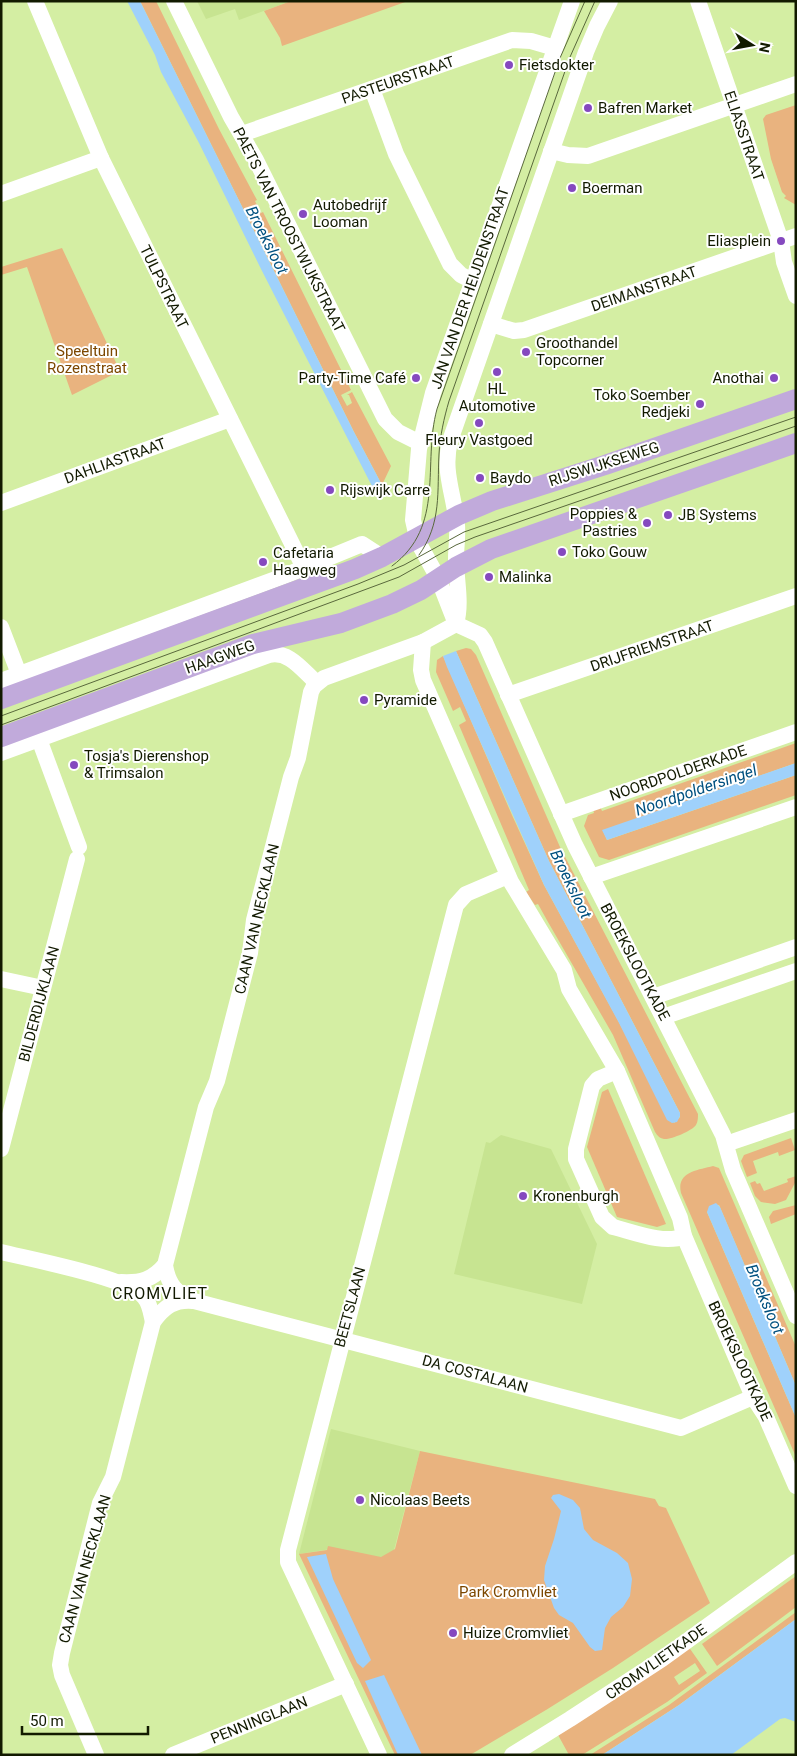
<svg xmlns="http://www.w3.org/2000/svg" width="797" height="1756" viewBox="0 0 797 1756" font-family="Roboto,sans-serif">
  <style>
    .built { fill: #c7e491 }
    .green { fill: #e9b37f; fill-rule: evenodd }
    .water { fill: #9fd1fb }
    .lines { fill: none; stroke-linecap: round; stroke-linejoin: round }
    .minor { stroke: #fff; stroke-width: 16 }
    .major { stroke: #c1aadb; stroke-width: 20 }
    .tram { stroke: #59683c; stroke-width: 1 }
    .poi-dot { fill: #8549bf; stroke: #fff; stroke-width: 2 }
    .labels { text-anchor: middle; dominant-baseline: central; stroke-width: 4; stroke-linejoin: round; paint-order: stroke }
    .poi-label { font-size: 15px; fill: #121a00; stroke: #fff; text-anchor: start }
    .street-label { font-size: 15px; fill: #121a00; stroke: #fff }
    .park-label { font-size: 15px; fill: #7c4700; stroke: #fff }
    .water-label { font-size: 16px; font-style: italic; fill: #00507f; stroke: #fff }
    .neighbourhood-label { font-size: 16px; letter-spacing: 1px; fill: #121a00; stroke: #fff }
  </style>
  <rect width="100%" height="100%" fill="#d4eea3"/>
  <!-- built -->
  <g class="built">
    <polygon points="197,1 291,1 239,20 235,9 206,19"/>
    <polygon points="501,1135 551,1149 597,1244 582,1304 454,1274 486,1142 490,1143"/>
    <polygon points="331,1429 420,1451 390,1565 331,1549 299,1554"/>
  </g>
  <!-- green -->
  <g class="green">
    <polygon points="140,1 156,1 219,129 257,200 255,201 261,213 263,212 351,390 341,395 347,406 352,403 349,395 347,395 352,392 391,466 382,485 354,432"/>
    <polygon points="291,1 408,1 282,46 280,38 264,11"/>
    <polygon points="796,105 796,205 784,198 786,196 782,192 771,159 763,119 766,115"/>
    <polygon points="62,248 120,371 72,395 27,267 1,275 1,267"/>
    <path d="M466,648l5,1 5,6 84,192 138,267c0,4 0,7 -2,11 -4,6 -26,15 -32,14 -5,-1 -7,-4 -9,-7l-42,-97 -65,-113 -10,-18 -3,1 -9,-13 3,-2 -70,-165 7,-4 -6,-14 -7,4 -17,-39 1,-12 6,-4 69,159 32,70 130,238 6,-6v-4l-131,-252 -93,-210z"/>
    <polygon points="796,743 796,763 603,831 607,840 796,775 796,795 609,860 599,857 584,826 588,815 594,813 593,809 600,806 602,811"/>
    <polygon points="608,1089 666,1224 657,1227 617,1217 587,1147 602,1092"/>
    <polygon points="791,1138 795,1150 779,1156 778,1152 753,1161 757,1173 747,1177 741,1161 744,1155"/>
    <path d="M713,1166l6,2 77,179v39l-77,-181 -12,7 89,206v39l-115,-264c-5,-21 17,-23 32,-27z"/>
    <polygon points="796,1176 796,1181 786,1200 775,1204 761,1202 755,1196 750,1183 755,1181 757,1184 760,1183 764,1191 788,1182 787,1179"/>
    <polygon points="796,1205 796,1214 771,1224 769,1217 773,1211"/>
    <polygon points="420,1451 655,1499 659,1506 666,1508 710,1603 613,1668 546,1710 470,1755 395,1755 299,1554 327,1550 328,1546 381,1557 395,1549"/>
    <polygon points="796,1576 796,1607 717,1666 702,1644"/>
    <polygon points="796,1612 796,1619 679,1705 602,1755 590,1755 669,1705"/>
    <path d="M688,1646l19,27 -40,29 -85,53h-13l-12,-22zM695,1663l5,8 -21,14 -5,-8z"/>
  </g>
  <!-- water -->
  <g class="water">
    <polygon points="127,1 140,1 354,432 382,485 377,496 261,269 199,143 161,72 155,55"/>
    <polygon points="456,651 549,861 680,1113 680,1116 677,1122 672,1123 667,1120 619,1023 544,885 447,667 443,656"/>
    <polygon points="796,763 796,775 607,840 602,830"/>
    <polygon points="716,1203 720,1207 796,1386 796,1418 707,1212 709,1206"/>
    <polygon points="559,1494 573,1500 580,1508 584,1529 593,1540 617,1553 628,1563 632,1579 630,1596 623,1607 611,1617 605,1628 602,1650 595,1651 590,1647 573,1623 559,1615 554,1608 544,1580 545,1566 554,1539 561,1511 551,1498 553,1495"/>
    <polygon points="326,1554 333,1579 371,1660 363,1668 357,1663 307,1557"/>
    <polygon points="796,1619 796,1722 785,1718 780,1719 731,1755 602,1755 679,1705"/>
    <polygon points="384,1675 422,1755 398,1755 365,1681"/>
  </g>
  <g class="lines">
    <!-- minor -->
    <g class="minor">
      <polyline points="35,1 101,158 304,568"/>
      <polyline points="174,1 231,117 256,160 385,419 398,432 420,443"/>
      <polyline points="572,1 433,393 419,449 413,520 418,542 438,578 456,624 480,635 485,642 575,845 723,1135 733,1170 796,1316"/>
      <path d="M610,1l-13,25 -11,26 -136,389c-7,28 2,48 6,76 3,13 0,28 0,42 0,22 6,43 0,65l-33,18 -99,36 -10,8 -3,6 -13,66 -7,19 -37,143 -4,33 -33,128 -11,26 -41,158c3,19 11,29 29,36l487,127 72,-31"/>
      <polyline points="698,1 781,241 784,262 796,296"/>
      <polyline points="372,89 396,154 450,264 461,275 473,281"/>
      <polyline points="242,134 512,40 531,41 555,48"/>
      <polyline points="551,151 568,155 588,156 796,84"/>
      <polyline points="1,194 101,158"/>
      <polyline points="491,324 514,331 524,330 796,236"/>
      <polyline points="1,503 230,419"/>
      <polyline points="1,627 19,674"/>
      <polyline points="423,642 421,670 423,680 511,882 564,970 569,989 617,1071 680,1218 684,1236 753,1397 766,1417 796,1486"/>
      <polyline points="1,681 284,576 362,544 382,557"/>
      <polyline points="508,695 796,596"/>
      <polyline points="39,739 79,847"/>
      <path d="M1,753l268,-98c20,-5 34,16 48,28"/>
      <polyline points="561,814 796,732"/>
      <polyline points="591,877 796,807"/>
      <polyline points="1,979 43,988"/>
      <polyline points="653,997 796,947"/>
      <polyline points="663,1017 796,971"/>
      <path d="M617,1071l-19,8 -6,7 -16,63v10l26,58 11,10c20,5 52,18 71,9"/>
      <polyline points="726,1144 796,1120"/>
      <polyline points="1,1149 77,859"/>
      <path d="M1,1252c28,7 128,26 143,45 6,6 7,17 9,25"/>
      <path d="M121,1282c20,1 31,-2 44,-17"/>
      <path d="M96,1755l-34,-80 -2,-10 2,-12 38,-150 13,-26 40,-155c11,-15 21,-23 41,-21"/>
      <polyline points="173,1755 346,1684"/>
      <polyline points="379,1755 288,1562 288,1550 456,905 466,894 508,876"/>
      <polyline points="512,1755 570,1719 662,1659 796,1562"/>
    </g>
    <!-- major -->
    <g class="major">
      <polyline points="1,699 355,569 382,557 459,515 492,501 605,465 796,399"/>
      <polyline points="1,737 253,644 341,623 392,604 421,590 456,567 491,549 796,443"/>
    </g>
    <!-- tram -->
    <g class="tram">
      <path d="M419,555c23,-32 18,-63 20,-101 1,-18 5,-36 10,-53l121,-344 25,-56"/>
      <path d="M392,566c54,-40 30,-102 45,-157l123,-351 25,-57"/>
      <polyline points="1,716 358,584 404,565 464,532 796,417"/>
      <polyline points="1,725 399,577 456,545 475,537 796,426"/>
    </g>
  </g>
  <!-- markers -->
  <g class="poi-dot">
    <circle cx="509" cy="65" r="5"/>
    <circle cx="588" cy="108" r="5"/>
    <circle cx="572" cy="188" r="5"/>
    <circle cx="303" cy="214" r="5"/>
    <circle cx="781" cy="241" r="5"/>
    <circle cx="526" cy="352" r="5"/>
    <circle cx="497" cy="372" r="5"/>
    <circle cx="416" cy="378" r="5"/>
    <circle cx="774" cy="378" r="5"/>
    <circle cx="700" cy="404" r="5"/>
    <circle cx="479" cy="423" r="5"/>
    <circle cx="480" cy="478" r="5"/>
    <circle cx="330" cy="490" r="5"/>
    <circle cx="668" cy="515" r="5"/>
    <circle cx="647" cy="523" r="5"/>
    <circle cx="562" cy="552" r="5"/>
    <circle cx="263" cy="562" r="5"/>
    <circle cx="489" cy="577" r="5"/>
    <circle cx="364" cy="700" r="5"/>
    <circle cx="74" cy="765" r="5"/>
    <circle cx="523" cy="1196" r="5"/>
    <circle cx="360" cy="1500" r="5"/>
    <circle cx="453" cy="1633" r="5"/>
  </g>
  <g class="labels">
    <!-- poi labels -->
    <g class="poi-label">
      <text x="519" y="65">Fietsdokter</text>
      <text x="598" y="108">Bafren Market</text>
      <text x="582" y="188">Boerman</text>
      <text x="313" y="205">Autobedrijf<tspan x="313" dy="17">Looman</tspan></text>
      <text x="771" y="241" text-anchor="end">Eliasplein</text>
      <text x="536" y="343">Groothandel<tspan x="536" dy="17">Topcorner</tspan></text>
      <text x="406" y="378" text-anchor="end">Party-Time Café</text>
      <text x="764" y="378" text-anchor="end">Anothai</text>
      <text x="497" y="389" text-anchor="middle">HL<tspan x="497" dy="17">Automotive</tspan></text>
      <text x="690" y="395" text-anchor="end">Toko Soember<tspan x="690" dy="17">Redjeki</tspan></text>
      <text x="479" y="440" text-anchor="middle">Fleury Vastgoed</text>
      <text x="490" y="478">Baydo</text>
      <text x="340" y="490">Rijswijk Carre</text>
      <text x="637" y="514" text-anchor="end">Poppies &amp;<tspan x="637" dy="17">Pastries</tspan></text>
      <text x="678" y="515">JB Systems</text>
      <text x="572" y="552">Toko Gouw</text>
      <text x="273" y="553">Cafetaria<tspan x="273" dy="17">Haagweg</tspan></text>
      <text x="499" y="577">Malinka</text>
      <text x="374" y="700">Pyramide</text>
      <text x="84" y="756">Tosja's Dierenshop<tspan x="84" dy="17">&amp; Trimsalon</tspan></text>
      <text x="533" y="1196">Kronenburgh</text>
      <text x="370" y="1500">Nicolaas Beets</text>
      <text x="463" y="1633">Huize Cromvliet</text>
    </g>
    <!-- street labels -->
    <g class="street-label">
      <text transform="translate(398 80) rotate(-19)">PASTEURSTRAAT</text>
      <text transform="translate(744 136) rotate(71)">ELIASSTRAAT</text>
      <text transform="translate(289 230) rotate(63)">PAETS VAN TROOSTWIJKSTRAAT</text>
      <text transform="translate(164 287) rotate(64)">TULPSTRAAT</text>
      <text transform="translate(470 288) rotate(-71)">JAN VAN DER HEIJDENSTRAAT</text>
      <text transform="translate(644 289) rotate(-19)">DEIMANSTRAAT</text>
      <text transform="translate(115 461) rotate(-20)">DAHLIASTRAAT</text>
      <text transform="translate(604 464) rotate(-18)">RIJSWIJKSEWEG</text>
      <text transform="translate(652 646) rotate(-19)">DRIJFRIEMSTRAAT</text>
      <text transform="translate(220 657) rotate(-20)">HAAGWEG</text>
      <text transform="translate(678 773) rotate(-19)">NOORDPOLDERKADE</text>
      <text transform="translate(257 919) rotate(-77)">CAAN VAN NECKLAAN</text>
      <text transform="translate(635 962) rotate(62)">BROEKSLOOTKADE</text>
      <text transform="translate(39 1004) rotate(-75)">BILDERDIJKLAAN</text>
      <text transform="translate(350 1307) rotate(-75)">BEETSLAAN</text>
      <text transform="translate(740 1361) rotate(65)">BROEKSLOOTKADE</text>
      <text transform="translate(475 1374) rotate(15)">DA COSTALAAN</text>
      <text transform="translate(85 1569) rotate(-74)">CAAN VAN NECKLAAN</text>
      <text transform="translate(656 1662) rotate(-35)">CROMVLIETKADE</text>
      <text transform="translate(259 1720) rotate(-22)">PENNINGLAAN</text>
    </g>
    <!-- park labels -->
    <g class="park-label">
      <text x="87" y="351">Speeltuin<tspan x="87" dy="17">Rozenstraat</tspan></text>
      <text x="508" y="1592">Park Cromvliet</text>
    </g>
    <!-- water labels -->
    <g class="water-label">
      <text transform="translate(267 240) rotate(63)">Broeksloot</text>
      <text transform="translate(696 790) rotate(-19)">Noordpoldersingel</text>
      <text transform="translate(571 884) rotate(64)">Broeksloot</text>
      <text transform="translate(765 1299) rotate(67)">Broeksloot</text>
    </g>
    <!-- neighbourhood labels -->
    <g class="neighbourhood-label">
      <text x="160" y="1293">CROMVLIET</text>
    </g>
  </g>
  <!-- border -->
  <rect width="797" height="1756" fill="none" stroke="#121a00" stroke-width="5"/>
  <!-- north arrow -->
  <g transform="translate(752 45) rotate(101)" stroke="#ffffff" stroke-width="4" paint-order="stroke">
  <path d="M0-4L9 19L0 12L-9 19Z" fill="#121a00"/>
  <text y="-8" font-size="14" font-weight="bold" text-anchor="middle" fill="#121a00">N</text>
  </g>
  <!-- scale -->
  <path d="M22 1726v8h126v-8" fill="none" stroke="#121a00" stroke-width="2.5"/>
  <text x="30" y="1726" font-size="15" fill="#121a00" stroke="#ffffff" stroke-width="4" paint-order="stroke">50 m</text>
</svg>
